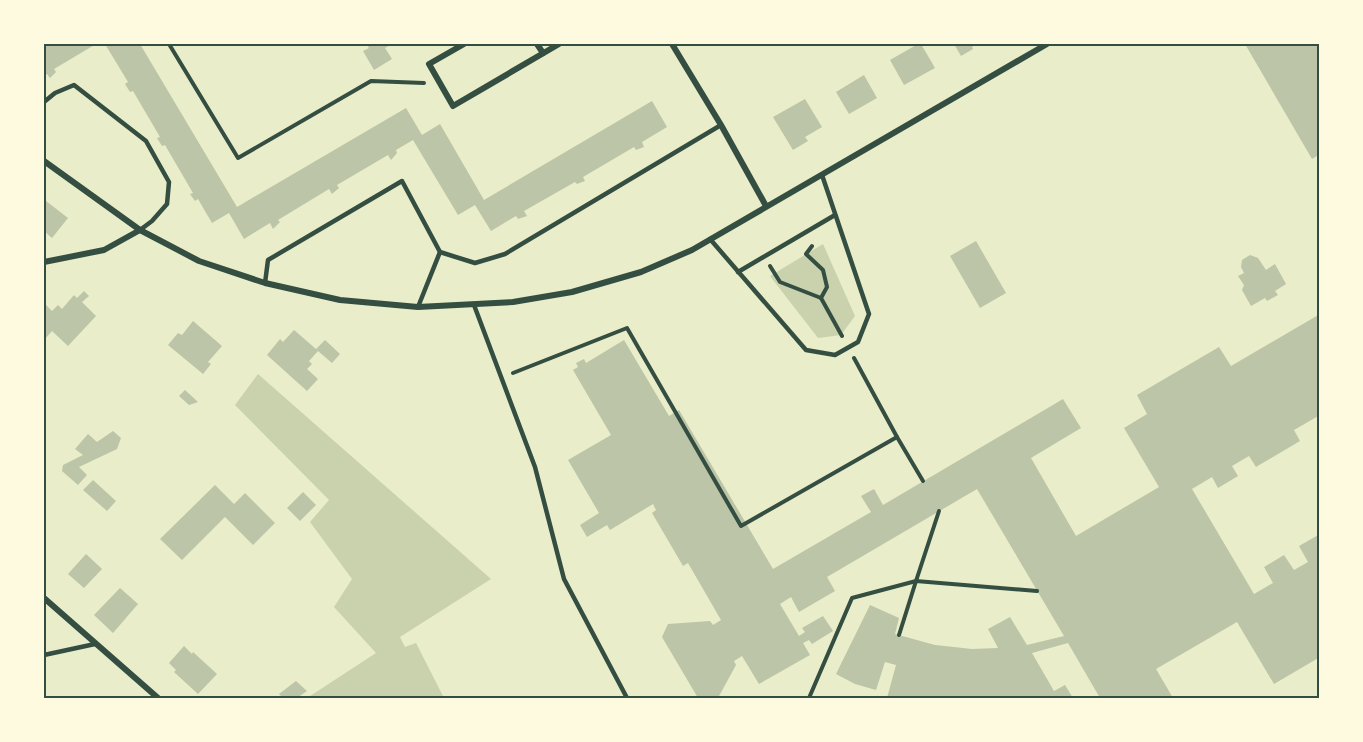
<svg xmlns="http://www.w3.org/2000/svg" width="1363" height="742" viewBox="0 0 1363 742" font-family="Ubuntu,sans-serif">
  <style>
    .green { fill: #cad2ad }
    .building { fill: #bcc5a7 }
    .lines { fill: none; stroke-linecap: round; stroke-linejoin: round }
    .path { stroke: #344e41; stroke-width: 4 }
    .service { stroke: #344e41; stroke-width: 4.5 }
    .minor { stroke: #344e41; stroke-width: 6 }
    .neatline { fill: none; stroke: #344e41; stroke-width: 2 }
  </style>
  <rect width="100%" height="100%" fill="#e9edc9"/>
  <!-- green -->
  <g class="green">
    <polygon points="823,244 855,316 841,335 818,338 770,276"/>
    <polygon points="258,374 491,579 400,637 405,647 416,643 444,698 307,698 376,653 334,607 352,579 310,522 329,500 235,405"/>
  </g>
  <!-- building -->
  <g class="building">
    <polygon points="44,44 96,44 54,69 56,72 50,78 47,74 44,76"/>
    <polygon points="105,44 140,44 237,207 406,108 422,135 440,124 484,200 652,101 667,127 642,142 644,147 636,150 634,147 583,177 585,181 577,184 575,182 524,211 527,216 518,219 516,216 491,231 475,205 458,215 413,140 396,150 397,153 391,160 388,155 337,185 339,188 332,194 329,189 278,220 280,222 273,229 270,223 244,239 229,213 212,223 198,199 195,201 190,194 193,193 165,145 162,146 157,138 160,137 133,91 130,92 125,84 128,82"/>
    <polygon points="366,44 392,44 385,48 392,59 374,70 363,51 369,48"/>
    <polygon points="918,44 921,44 935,68 904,85 890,60"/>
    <polygon points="954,44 977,44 972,47 973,49 961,56"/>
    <polygon points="1245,44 1320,44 1320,154 1312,159"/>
    <polygon points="864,75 877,98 849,114 836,92"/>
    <polygon points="805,99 822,127 805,137 808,141 793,150 773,117"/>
    <polygon points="46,201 68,218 52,238 44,231 44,204"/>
    <polygon points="976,241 1006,293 980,308 950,256"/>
    <polygon points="1250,255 1258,258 1266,270 1275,264 1286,284 1275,291 1278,295 1267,301 1265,298 1251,306 1242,290 1244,285 1238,276 1244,273 1241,267 1242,260"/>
    <polygon points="84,291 89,296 82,302 96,316 68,346 52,331 44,340 44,303 52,311 58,305 62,309 74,295 77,298"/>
    <polygon points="1320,314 1320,415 1294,430 1300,441 1256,467 1249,456 1232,466 1238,476 1218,488 1212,477 1192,489 1254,594 1273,583 1264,567 1284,555 1294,570 1308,562 1299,546 1320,534 1320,657 1274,684 1237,622 1156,669 1173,698 1100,698 1068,643 1032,653 1054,691 1065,685 1073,698 887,698 896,665 885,662 876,690 855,684 836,674 870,605 899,618 895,634 935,645 972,649 998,648 988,629 1010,617 1027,645 1064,636 977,489 827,577 835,591 799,612 791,597 780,604 799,636 805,632 802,628 823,616 833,631 812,644 809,640 803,643 810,655 759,684 742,656 734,661 736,665 718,698 698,698 662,637 668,624 710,621 713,625 721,620 688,563 683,566 652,513 656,510 653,504 610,530 607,525 587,537 580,525 599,513 568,460 611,435 573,370 578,367 576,363 584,359 586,363 624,340 669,416 679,410 773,569 871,512 861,496 874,489 883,505 1063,399 1081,428 1031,458 1076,536 1159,487 1124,428 1147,414 1137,395 1219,347 1231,366"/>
    <polygon points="193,321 222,346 208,362 211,364 203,374 168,345 178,333 182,335"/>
    <polygon points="294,330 316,349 325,340 340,354 332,363 318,351 309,361 312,364 307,369 318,379 307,391 267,355 280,339 283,342"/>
    <polygon points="185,390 198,402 189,405 179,396"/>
    <polygon points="113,431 121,438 117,449 79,467 87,475 78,485 62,471 63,465 83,455 75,449 88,434 97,442"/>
    <polygon points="93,480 116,501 107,511 83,490"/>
    <polygon points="215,485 234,504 245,493 275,523 253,545 225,517 182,560 160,539"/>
    <polygon points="303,492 316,505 300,521 287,508"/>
    <polygon points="86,554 102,569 84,588 68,574"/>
    <polygon points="120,588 138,604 113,633 94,615"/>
    <polygon points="184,646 192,654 193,652 217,674 198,694 174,672 176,670 169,663"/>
    <polygon points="296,681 307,691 297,698 278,698 281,696 279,694"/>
  </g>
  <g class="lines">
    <!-- path -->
    <g class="path">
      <polyline points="169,44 238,158 371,81 424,83"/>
      <polyline points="812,246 806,254 823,270 827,287 821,298 842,336"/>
      <polyline points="770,266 780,282 821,298"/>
      <polyline points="513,373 627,328 741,526 897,437 854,358"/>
      <polyline points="897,437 923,481"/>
      <polyline points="899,635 916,581 1037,591"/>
      <polyline points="809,698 852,598 916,581 939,511"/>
    </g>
    <!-- service -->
    <g class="service">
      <polyline points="44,102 55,93 74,85 146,141 169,182 167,204 152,221 140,230"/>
      <polyline points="710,239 806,350 835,355 858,342 869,314 822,175"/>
      <polyline points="738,272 835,215"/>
      <polyline points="265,283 268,260 402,181 440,252 475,263 505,254 721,125"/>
      <polyline points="474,305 535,467 564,579 627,698"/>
      <polyline points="418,307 440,252"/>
      <polyline points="44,655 95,644"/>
    </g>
    <!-- minor -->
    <g class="minor">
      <polyline points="464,44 429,64 453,106 559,44"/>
      <polyline points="537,44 543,53"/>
      <polyline points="672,44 721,125 766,206"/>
      <polyline points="44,161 140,230 199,261 265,283 340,300 418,307 513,302 572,292 641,272 692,250 1047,44"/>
      <polyline points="44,262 104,250 140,230"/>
      <polyline points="44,598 158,698"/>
    </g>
  </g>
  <!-- border -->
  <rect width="1363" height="742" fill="none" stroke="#fefae0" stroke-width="90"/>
  <rect x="45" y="45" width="1273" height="652" class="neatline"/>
</svg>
